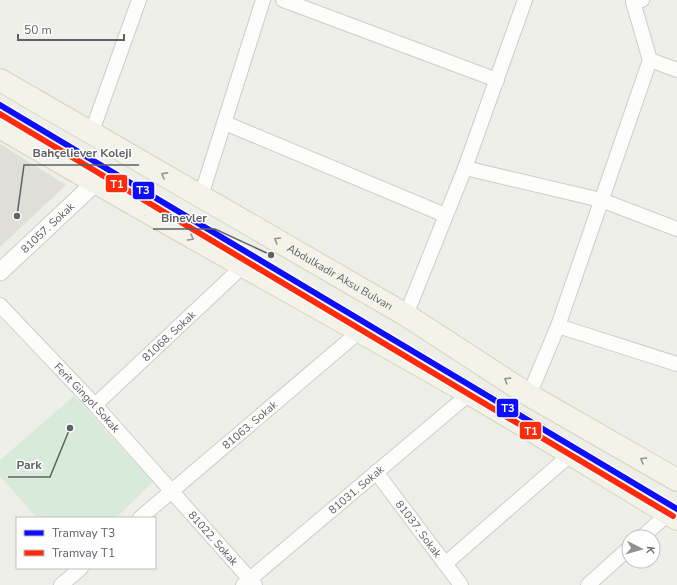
<svg xmlns="http://www.w3.org/2000/svg" width="677" height="585" viewBox="0 0 677 585" font-family="'Nunito Sans',sans-serif">
  <style>
    .education { fill: #dfdfd8 }
    .green { fill: #d8ebda }
    .lines { fill: none; stroke-linecap: round; stroke-linejoin: round }
    .minor-casing { stroke: #cccdcc; stroke-width: 16 }
    .tertiary-casing { stroke: #cccdcc; stroke-width: 19 }
    .primary-casing { stroke: #d5d4b9; stroke-width: 24 }
    .minor { stroke: #fdfdfc; stroke-width: 14 }
    .tertiary { stroke: #fdfdfc; stroke-width: 17 }
    .primary { stroke: #f3f3ea; stroke-width: 22 }
    .tram-1-casing { stroke: #fff; stroke-width: 9 }
    .tram-2-casing { stroke: #fff; stroke-width: 9 }
    .tram-1 { stroke: #0d0dff; stroke-width: 6 }
    .tram-2 { stroke: #ff2b0a; stroke-width: 6 }
    .oneway { stroke: #939495 }
    .labels { text-anchor: middle; dominant-baseline: central; stroke-width: 3; stroke-linejoin: round; paint-order: stroke }
    .street-label { font-size: 11px; fill: #5f6167; stroke: #fff }
    .leader { fill: none; stroke: #5f6167; stroke-width: 1.5 }
    .callout-dot { fill: #5f6167; stroke: #fff; stroke-width: 1.5 }
    .callout-label { font-size: 12px; text-anchor: middle; font-weight: bold; fill: #5f6167; stroke: #fff; stroke-width: 3; stroke-linejoin: round; paint-order: stroke }
    .line-badge { stroke: #fff; stroke-width: 1.5 }
    .badge-label { font-size: 11px; text-anchor: middle; font-weight: bold; fill: #fff }
  </style>
  <rect width="100%" height="100%" fill="#efefea"/>
  <!-- education -->
  <polygon class="education" points="0,144 66,185 0,247"/>
  <!-- green -->
  <polygon class="green" points="74,396 153,482 116,518 37,518 0,476 0,460"/>
  <g class="lines">
    <!-- minor casing -->
    <g class="minor-casing">
      <g id="minor">
        <polyline points="283,0 497,80"/>
        <polyline points="642,0 633,2 650,60 677,70"/>
        <polyline points="225,123 445,215"/>
        <polyline points="91,134 139,0"/>
        <polyline points="465,168 601,200 677,229"/>
        <polyline points="201,196 263,0"/>
        <path id="s1" d="M0,305l95,100 160,180"/>
        <polyline points="406,315 465,168 525,0"/>
        <polyline points="558,326 677,364"/>
        <polyline points="529,395 558,326 650,60"/>
        <path id="s2" d="M95,405l147,-138"/>
        <path id="s3" d="M376,472l85,113"/>
        <path id="s4" d="M140,518l220,-187"/>
        <polyline points="642,537 668,514"/>
        <polyline points="445,564 570,455"/>
        <polyline points="61,585 81,568"/>
        <path id="s5" d="M243,585l226,-191"/>
        <polyline points="588,585 629,548"/>
      </g>
    </g>
    <!-- tertiary casing -->
    <g class="tertiary-casing">
      <g id="tertiary">
        <path id="s6" d="M0,272l95,-89"/>
      </g>
    </g>
    <!-- primary casing -->
    <g class="primary-casing">
      <g id="primary">
        <path id="s7" d="M0,80l406,235 123,80 148,85"/>
        <path d="M0,127c156,92 315,178 472,268 69,40 137,83 205,124"/>
      </g>
    </g>
    <!-- minor -->
    <use href="#minor" class="minor"/>
    <!-- tertiary -->
    <use href="#tertiary" class="tertiary"/>
    <!-- primary -->
    <use href="#primary" class="primary"/>
    <!-- tram-1 casing -->
    <g class="tram-1-casing">
      <polyline id="tram-1" points="0,105 677,509"/>
    </g>
    <!-- tram-2 casing -->
    <g class="tram-2-casing">
      <polyline id="tram-2" points="0,114 673,516"/>
    </g>
    <!-- tram-1 -->
    <use href="#tram-1" class="tram-1"/>
    <!-- tram-2 -->
    <use href="#tram-2" class="tram-2"/>
  </g>
  <!-- one-way arrows -->
  <defs><path id="oneway-chevron" d="M-2-3.5L2.5 0L-2 3.5" fill="none" stroke-width="1.6" stroke-linecap="round" stroke-linejoin="round"/></defs>
  <g class="oneway">
    <use href="#oneway-chevron" transform="translate(164 175) rotate(-151)"/>
    <use href="#oneway-chevron" transform="translate(191 238) rotate(30)"/>
    <use href="#oneway-chevron" transform="translate(277 240) rotate(-150)"/>
    <use href="#oneway-chevron" transform="translate(507 380) rotate(-147)"/>
    <use href="#oneway-chevron" transform="translate(643 460) rotate(-150)"/>
  </g>
  <g class="labels">
    <!-- street labels -->
    <g class="street-label">
      <text stroke="none"><textPath href="#s6" startOffset="65">81057. Sokak</textPath></text>
      <text stroke="none"><textPath href="#s7" startOffset="393">Abdulkadir Aksu Bulvarı</textPath></text>
      <text stroke="none"><textPath href="#s2" startOffset="101">81068. Sokak</textPath></text>
      <text stroke="none"><textPath href="#s1" startOffset="127">Ferit Gingol Sokak</textPath></text>
      <text stroke="none"><textPath href="#s4" startOffset="144">81063. Sokak</textPath></text>
      <text stroke="none"><textPath href="#s5" startOffset="148">81031. Sokak</textPath></text>
      <text stroke="none"><textPath href="#s3" startOffset="71">81037. Sokak</textPath></text>
      <text stroke="none"><textPath href="#s1" startOffset="316">81022. Sokak</textPath></text>
    </g>
  </g>
  <!-- callouts -->
  <path class="leader" d="M17 216L24 165H139M271 255L215 229H153M70 428L50 477H8"/>
  <g class="callout-dot">
    <circle cx="17" cy="216" r="4"/>
    <circle cx="271" cy="255" r="4"/>
    <circle cx="70" cy="428" r="4"/>
  </g>
  <g class="callout-label">
    <text x="82" y="157">Bahçeliever Koleji</text>
    <text x="184" y="222">Binevler</text>
    <text x="29" y="469">Park</text>
  </g>
  <g class="line-badge">
    <rect x="105" y="174" width="23" height="19" rx="4" fill="#ff2b0a"/>
    <rect x="132" y="181" width="23" height="19" rx="4" fill="#0d0dff"/>
    <rect x="496" y="398" width="23" height="20" rx="4" fill="#0d0dff"/>
    <rect x="519" y="421" width="23" height="19" rx="4" fill="#ff2b0a"/>
  </g>
  <g class="badge-label">
    <text x="117" y="188">T1</text>
    <text x="143" y="194">T3</text>
    <text x="508" y="412">T3</text>
    <text x="531" y="435">T1</text>
  </g>
  <!-- legend -->
  <rect x="16" y="517" width="140" height="52" fill="#ffffff" stroke="#bfc0c2"/>
  <rect x="24" y="530" width="20" height="6" fill="#0d0dff" stroke="#bfc0c2"/>
  <text x="52" y="537" font-size="12" fill="#5f6167">Tramvay T3</text>
  <rect x="24" y="550" width="20" height="6" fill="#ff2b0a" stroke="#bfc0c2"/>
  <text x="52" y="557" font-size="12" fill="#5f6167">Tramvay T1</text>
  <!-- north arrow -->
  <g transform="translate(641 549) rotate(96)"><circle r="19" fill="#ffffff" stroke="#bfc0c2"/>
  <path d="M0-3L7 15L0 10L-7 15Z" fill="#919395"/>
  <text y="-6" font-size="11" font-weight="bold" text-anchor="middle" fill="#5f6167">K</text>
  </g>
  <!-- scale -->
  <path d="M18 34v6h106v-6" fill="none" stroke="#5f6167" stroke-width="2"/>
  <text x="24" y="34" font-size="12" fill="#5f6167" stroke="#ffffff" stroke-width="3" paint-order="stroke">50 m</text>
</svg>
